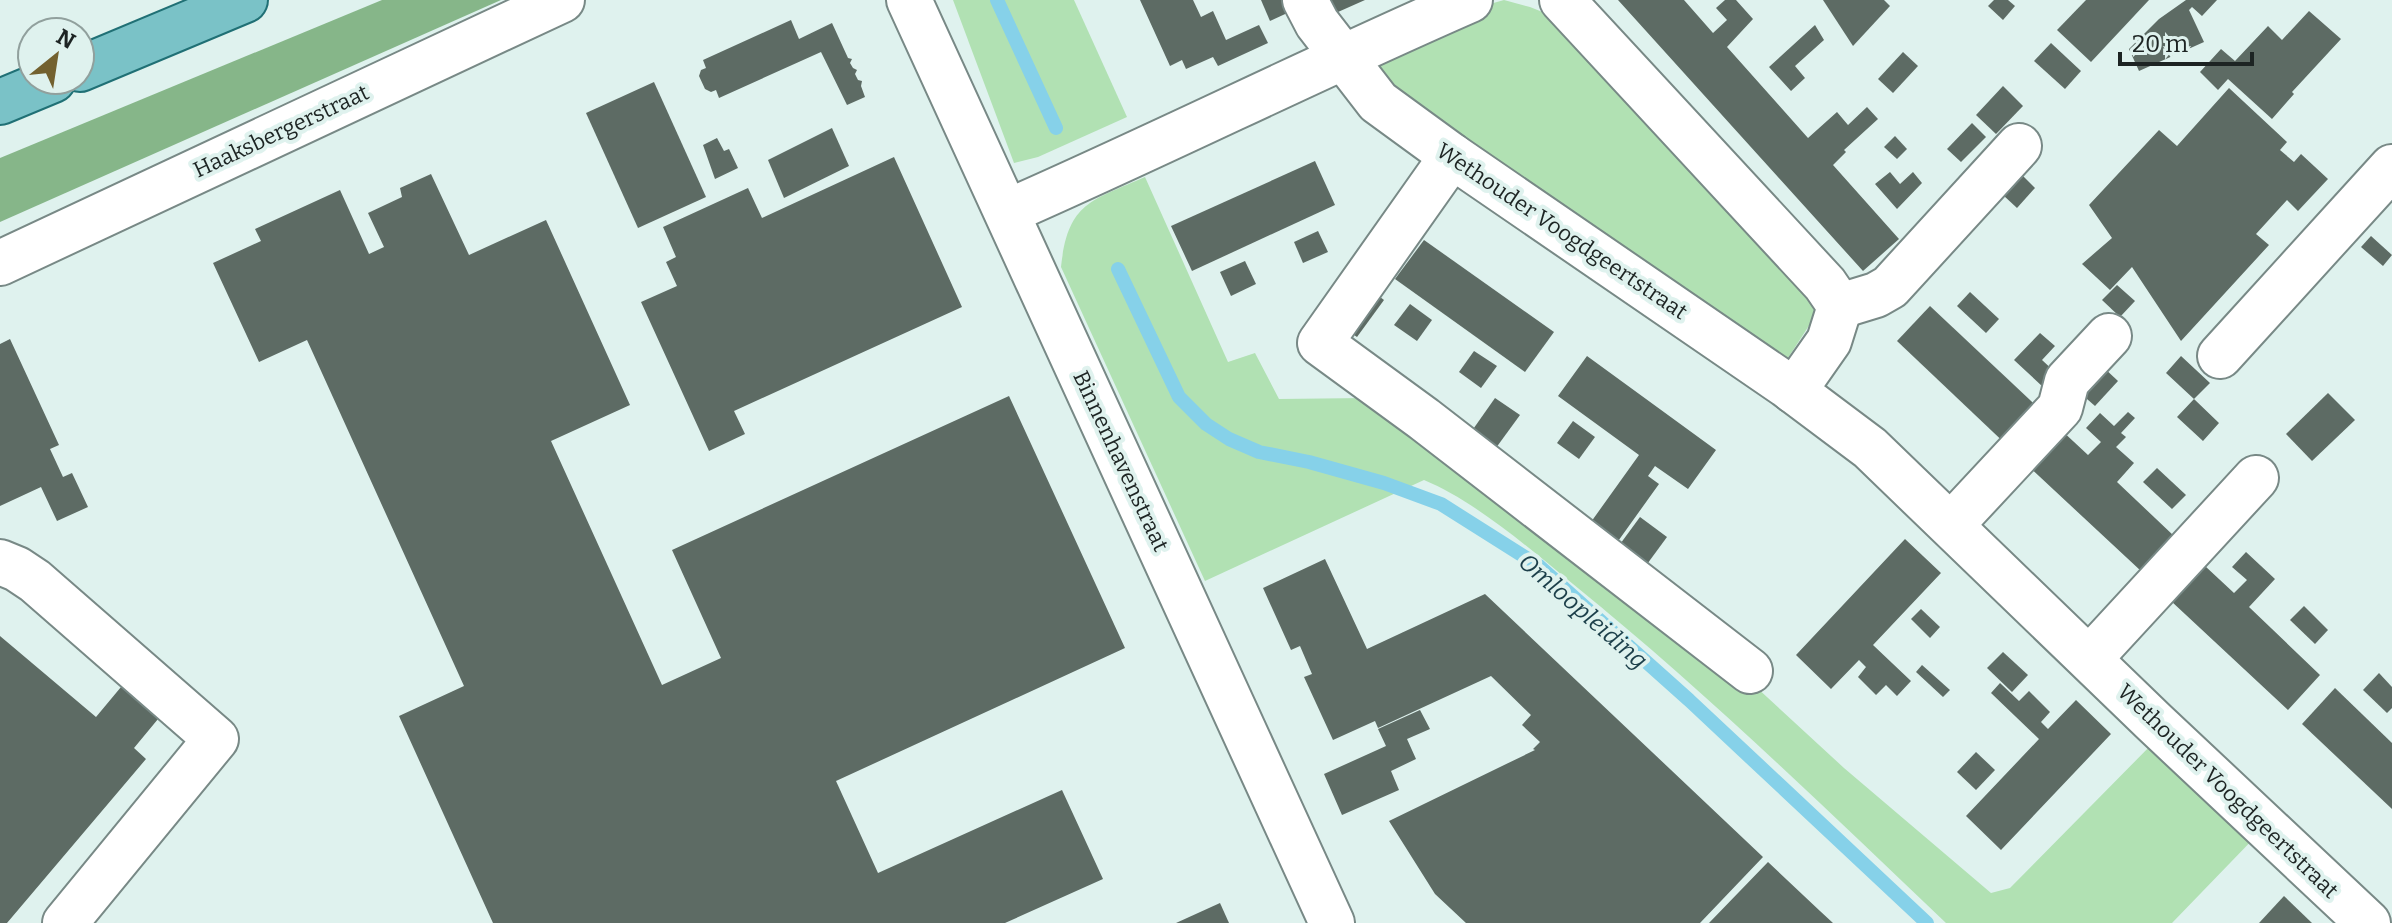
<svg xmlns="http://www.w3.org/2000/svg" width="2392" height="923" viewBox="0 0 2392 923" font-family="Bitter,serif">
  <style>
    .green { fill: #b1e1b3 }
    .forest { fill: #86b689 }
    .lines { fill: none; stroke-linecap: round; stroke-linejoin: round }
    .stream { stroke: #86d1e9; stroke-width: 14 }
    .building { fill: #5d6b64 }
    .minor-casing { stroke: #788986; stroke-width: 48 }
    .major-casing { stroke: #207075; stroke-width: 48 }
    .minor { stroke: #fff; stroke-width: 44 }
    .major { stroke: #7ac2c7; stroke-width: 44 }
    .labels { text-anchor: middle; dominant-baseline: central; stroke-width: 8; stroke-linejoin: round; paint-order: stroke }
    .street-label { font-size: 22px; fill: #1d2423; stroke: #dff2ee }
    .water-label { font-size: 24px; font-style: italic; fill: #1c3f4a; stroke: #dff2ee }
  </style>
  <rect width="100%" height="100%" fill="#dff2ee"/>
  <!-- green -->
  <g class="green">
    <polygon points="953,0 1074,0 1127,117 1038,157 1014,163"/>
    <polygon points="1504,0 1530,7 1555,17 1813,299 1817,310 1814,318 1784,364 1405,107 1375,62 1483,6"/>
    <path d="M1145,177l83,185 27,-9 24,46 86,-1 390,288 89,82 147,125 19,-5 148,-150 101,95 -87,90h-226c-122,-116 -242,-233 -373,-339 -43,-35 -98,-83 -149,-104l-219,101 -144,-314c7,-65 30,-66 84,-90z"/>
  </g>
  <!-- forest -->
  <polygon class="forest" points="382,0 501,0 0,222 0,158"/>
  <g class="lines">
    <!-- stream -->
    <g class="stream">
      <polyline points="997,0 1056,128"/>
      <polyline points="1118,269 1179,397 1206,424 1229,439 1259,452 1309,462 1384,483 1441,504 1539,566 1689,700 1927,923"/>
    </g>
  </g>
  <!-- building -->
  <g class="building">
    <polygon points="1140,0 1193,0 1201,17 1213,11 1226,40 1259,25 1268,43 1218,66 1213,57 1186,69 1182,60 1170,66"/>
    <polygon points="1261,0 1292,0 1296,9 1270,21"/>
    <polygon points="1321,0 1365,0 1329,16"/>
    <polygon points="1618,0 1684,0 1713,33 1727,20 1716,8 1725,0 1736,0 1753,19 1727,47 1808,138 1837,112 1848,125 1867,107 1878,119 1844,150 1846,152 1833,165 1899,239 1863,271"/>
    <polygon points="1823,0 1884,0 1890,6 1853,46"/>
    <polygon points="1994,0 2008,0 2015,6 2003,20 1988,6"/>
    <polygon points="2086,0 2149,0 2091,62 2057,30"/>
    <polygon points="2186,0 2217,0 2202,16 2192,7 2189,10 2204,42 2139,71 2129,49 2159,19"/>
    <polygon points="2309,11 2341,39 2292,92 2294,94 2272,119 2228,79 2218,90 2200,72 2221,49 2235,61 2268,26 2282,40"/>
    <polygon points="791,20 799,39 832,23 848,58 852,59 850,63 853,68 857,70 855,74 858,80 862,81 861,86 865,97 847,105 821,52 719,98 716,90 711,92 705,89 699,76 701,70 706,68 703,60"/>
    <polygon points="1815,25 1824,40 1795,66 1805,78 1791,91 1769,67"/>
    <polygon points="2051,43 2081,71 2065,89 2034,61"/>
    <polygon points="1903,52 1918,66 1893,93 1878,79"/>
    <polygon points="654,82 706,197 638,228 586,113"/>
    <polygon points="2003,86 2023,106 1996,134 1976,115"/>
    <polygon points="2229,88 2287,142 2280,150 2294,162 2301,154 2328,179 2298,211 2287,200 2256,234 2269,245 2181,341 2132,267 2110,290 2082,264 2112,238 2089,205 2159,130 2177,146"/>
    <polygon points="1972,123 1986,137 1961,162 1947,149"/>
    <polygon points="832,128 849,166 784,198 768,160"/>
    <polygon points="1895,136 1907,149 1897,159 1884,147"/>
    <polygon points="717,138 724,151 729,149 738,168 715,179 703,145"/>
    <polygon points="894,157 962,307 734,411 745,434 709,451 641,302 677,286 666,262 676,257 663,227 748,188 762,218"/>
    <polygon points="1315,161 1335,205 1192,271 1171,226"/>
    <polygon points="1890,172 1900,184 1913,172 1922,183 1897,209 1875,184"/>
    <polygon points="431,174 469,255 546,220 630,405 551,441 662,685 721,658 672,550 1009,396 1125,648 836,781 878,873 1062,790 1103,879 1005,923 493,923 399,716 464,686 307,340 259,362 213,263 261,241 255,229 340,190 369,254 384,247 368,213 402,197 400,188"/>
    <polygon points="2022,175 2035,188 2017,208 2003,195"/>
    <polygon points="1318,231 1328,252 1303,263 1294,242"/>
    <polygon points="2371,236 2392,255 2383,266 2361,247"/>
    <polygon points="1424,240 1554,332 1525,372 1395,279"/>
    <polygon points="1245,261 1256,284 1231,296 1220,272"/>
    <polygon points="2117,285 2135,301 2120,317 2102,300"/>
    <polygon points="1368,288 1384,300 1357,337 1341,326"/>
    <polygon points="1970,292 1999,319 1986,333 1957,306"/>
    <polygon points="1410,304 1432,320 1417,341 1394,325"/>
    <polygon points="1930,306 2045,414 2012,450 1897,341"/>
    <polygon points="2040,333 2055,346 2042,360 2056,373 2043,387 2014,360"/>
    <polygon points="10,339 59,445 50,449 63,477 72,473 88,507 57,521 41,487 0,506 0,344"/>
    <polygon points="1474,351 1497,366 1481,388 1459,372"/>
    <polygon points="1587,356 1716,450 1688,489 1655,466 1648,476 1659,484 1616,544 1586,529 1639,455 1558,396"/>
    <polygon points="2181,356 2210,383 2194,399 2219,423 2203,441 2177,417 2194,399 2166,373"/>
    <polygon points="2103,367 2118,381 2095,406 2079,392"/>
    <polygon points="2328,393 2355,420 2312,461 2286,434"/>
    <polygon points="1495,398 1520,415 1493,452 1469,435"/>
    <polygon points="2128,412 2135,418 2121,433 2126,437 2116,447 2134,463 2117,482 2174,536 2141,571 2026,464 2059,428 2088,455 2101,442 2086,428 2100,413 2114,426"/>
    <polygon points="1573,421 1595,437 1579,459 1557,443"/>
    <polygon points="2157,468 2186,495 2172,509 2143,482"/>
    <polygon points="1640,517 1667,537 1642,571 1615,551"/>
    <polygon points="1905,539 1941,573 1873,645 1911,681 1897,696 1886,685 1876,695 1858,677 1866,667 1859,660 1831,689 1796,655"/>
    <polygon points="2246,552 2275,579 2249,607 2320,675 2288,710 2171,601 2205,566 2234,593 2247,580 2232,567"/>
    <polygon points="1325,559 1367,649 1485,594 1763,857 1700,923 1466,923 1435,894 1389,821 1535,750 1533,749 1540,742 1522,725 1531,715 1491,676 1378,728 1375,721 1333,740 1304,677 1312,674 1300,646 1291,650 1263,588"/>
    <polygon points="2304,606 2328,630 2315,644 2290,620"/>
    <polygon points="1921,609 1940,627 1930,638 1911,619"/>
    <polygon points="0,636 96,717 126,681 163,713 134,748 146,759 7,923 0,923"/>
    <polygon points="2003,652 2028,675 2012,692 1987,668"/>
    <polygon points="1922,665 1950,690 1943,697 1916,672"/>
    <polygon points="2379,673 2392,687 2392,708 2387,713 2363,690"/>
    <polygon points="2000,683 2019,701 2029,691 2050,712 2041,722 2048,729 2076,700 2111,734 2001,850 1966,816 2039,739 1991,693"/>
    <polygon points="2335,688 2392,743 2392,809 2302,724"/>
    <polygon points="1420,710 1430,729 1407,739 1416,759 1391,771 1399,790 1342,815 1324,774 1386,746 1378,729"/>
    <polygon points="1976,752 1995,770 1976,790 1957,772"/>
    <polygon points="1768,862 1820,911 1833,923 1709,923"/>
    <polygon points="2284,896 2312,923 2259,923"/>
    <polygon points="1220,903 1229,923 1176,923"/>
  </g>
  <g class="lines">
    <!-- minor casing -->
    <g class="minor-casing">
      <g id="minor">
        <polyline points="909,0 1332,923"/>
        <polyline points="1305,0 1317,23 1378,102 1452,156 1786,385 1870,448 2154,722 2368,923"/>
        <polyline points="1562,0 1825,284 1840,306 1829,341 1794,391"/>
        <polyline points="1452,156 1320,343 1424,419 1750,671"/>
        <path d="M1007,212c155,-68 307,-144 463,-212"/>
        <polyline points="0,263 562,0"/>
        <polyline points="1840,306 1876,295 1890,287 2019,146"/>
        <polyline points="2220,356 2392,167"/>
        <polyline points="1951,525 2060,408 2067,381 2109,336"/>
        <polyline points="0,562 17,569 35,581 216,739 65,923"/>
        <polyline points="2090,658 2256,478"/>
      </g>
    </g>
    <!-- major casing -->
    <g class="major-casing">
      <g id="major">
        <polyline points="80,69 245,0"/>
        <polyline points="0,102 53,80"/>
      </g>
    </g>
    <!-- minor -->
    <use href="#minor" class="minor"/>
    <!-- major -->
    <use href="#major" class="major"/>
  </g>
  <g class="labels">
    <!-- street labels -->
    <g class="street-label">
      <text transform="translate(281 131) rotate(-25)">Haaksbergerstraat</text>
      <text transform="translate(1562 231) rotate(34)">Wethouder Voogdgeertstraat</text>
      <text transform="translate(1121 461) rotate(65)">Binnenhavenstraat</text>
      <text transform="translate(2228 791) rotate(44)">Wethouder Voogdgeertstraat</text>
    </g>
    <!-- water labels -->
    <g class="water-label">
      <text transform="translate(1583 611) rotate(41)">Omloopleiding</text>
    </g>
  </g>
  <!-- north arrow -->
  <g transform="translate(56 56) rotate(30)"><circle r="38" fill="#dff2ee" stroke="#91a09d" stroke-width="2"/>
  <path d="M0-6L14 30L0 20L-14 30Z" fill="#73612f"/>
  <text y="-12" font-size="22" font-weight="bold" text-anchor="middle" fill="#1d2423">N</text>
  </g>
  <!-- scale -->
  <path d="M2120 52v12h132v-12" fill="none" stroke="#1d2423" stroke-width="4"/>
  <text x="2132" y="52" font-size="24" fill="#1d2423" stroke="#dff2ee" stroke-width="6" paint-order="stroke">20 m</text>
</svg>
